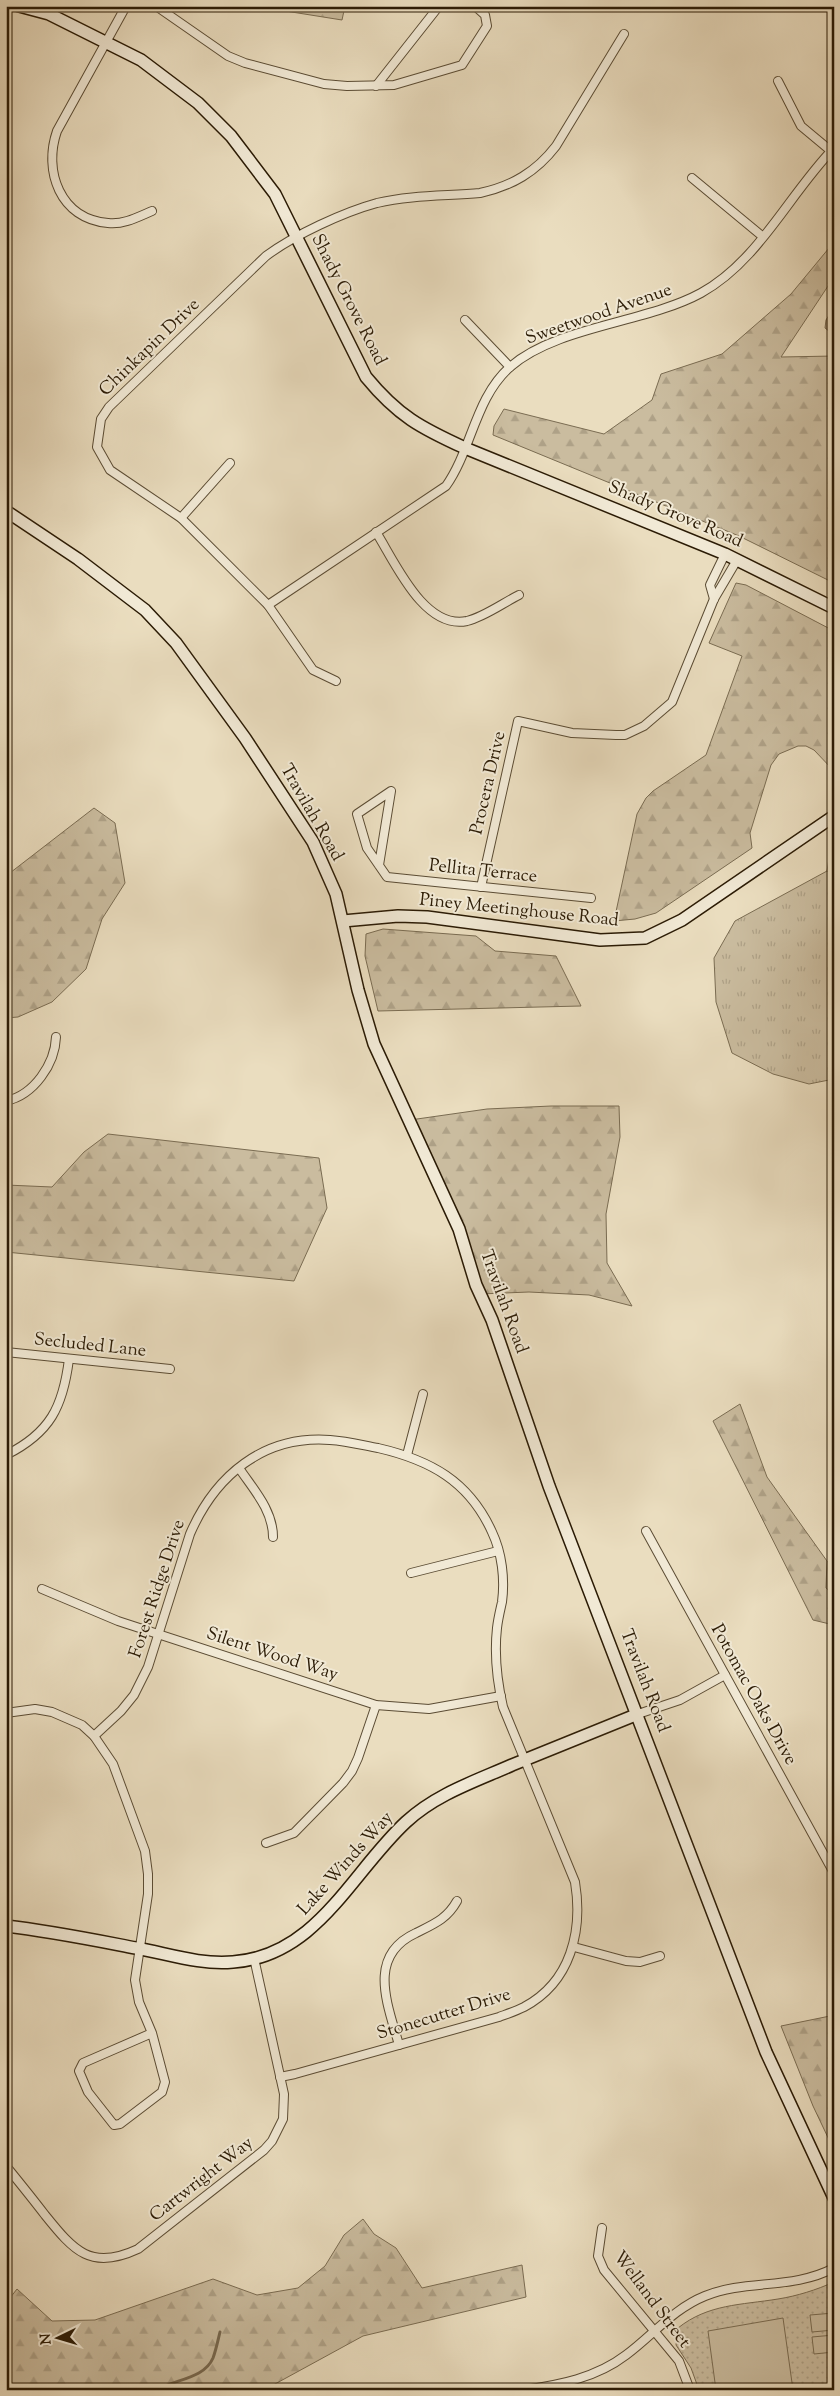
<svg xmlns="http://www.w3.org/2000/svg" width="840" height="2396" viewBox="0 0 840 2396" font-family="'Sorts Mill Goudy',serif">
  <style>
    .grass { fill: url(#grass-tufts); stroke: #7a6c52 }
    .forest { fill: url(#forest-firs); stroke: #7a6c52 }
    .park { fill: url(#park-dots); stroke: #7a6c52 }
    .pitch { fill: #cabc9f; stroke: #7a6c52 }
    .water { fill: #a99b80; stroke: #77684f }
    .lines { fill: none; stroke-linecap: round; stroke-linejoin: round }
    .stream { stroke: #77684f; stroke-width: 3 }
    .street-casing { stroke: #5b4c34; stroke-width: 10 }
    .secondary-casing { stroke: #2b1b05; stroke-width: 14 }
    .street { stroke: #f1e9d5; stroke-width: 8 }
    .secondary { stroke: #f1e9d5; stroke-width: 11 }
    .labels { text-anchor: middle; dominant-baseline: central; stroke-width: 4; stroke-linejoin: round; paint-order: stroke }
    .street-label { font-size: 18px; fill: #2b1b05; stroke: #f1e9d5 }
  </style>
  <defs>
    <pattern id="grass-tufts" width="24" height="20" patternUnits="userSpaceOnUse" patternTransform="scale(1.25)"><rect width="24" height="20" fill="#cabc9f"/><path d="M3 7l-1-3M5 7V3M7 7l1-3M15 17l-1-3M17 17v-4M19 17l1-3" fill="none" stroke="#aea187"/></pattern>
    <pattern id="forest-firs" width="22" height="20" patternUnits="userSpaceOnUse" patternTransform="scale(1.25)"><rect width="22" height="20" fill="#cabc9f"/><path d="M5 1l3.5 6h-7zM16 11l3.5 6h-7z" fill="#aea187"/></pattern>
    <pattern id="park-dots" width="8" height="8" patternUnits="userSpaceOnUse" patternTransform="scale(1.25)"><rect width="8" height="8" fill="#cabc9f"/><path d="M2 2h.1M6 6h.1" fill="none" stroke="#aea187" stroke-width="1.8" stroke-linecap="round"/></pattern>
  </defs>
  <rect width="100%" height="100%" fill="#eaddbf"/>
  <filter id="stains"><feTurbulence type="fractalNoise" baseFrequency=".004" numOctaves="4"/><feColorMatrix values="0 0 0 0 .2 0 0 0 0 .09 0 0 0 0 .02 0 0 0 .5 -.17"/></filter>
  <radialGradient id="worn" r=".72"><stop offset=".6" stop-color="#630" stop-opacity="0"/><stop offset="1" stop-color="#630" stop-opacity=".3"/></radialGradient>
  <!-- grass -->
  <g class="grass">
    <polygon points="827,871 834,876 834,1079 809,1084 773,1074 732,1053 716,1002 714,958 735,921"/>
    <polygon points="827,1561 834,1569 834,1595 826,1588"/>
  </g>
  <!-- forest -->
  <g class="forest">
    <polygon points="254,6 345,6 342,20"/>
    <polygon points="834,242 834,277 781,357 834,356 834,583 739,536 493,435 494,426 504,409 604,434 652,400 661,374 722,354 791,294"/>
    <polygon points="736,583 746,585 834,631 834,771 814,750 806,746 798,746 779,754 771,765 750,833 752,848 656,913 635,919 614,921 637,814 646,798 653,791 706,755 742,656 709,643"/>
    <polygon points="94,808 115,823 125,883 102,919 86,969 52,1002 18,1017 6,1018 6,876"/>
    <polygon points="834,844 834,876 827,871 831,846"/>
    <polygon points="383,929 476,936 495,951 556,956 581,1006 378,1011 365,956 366,934"/>
    <polygon points="551,1106 619,1106 620,1137 606,1214 607,1263 632,1306 589,1295 529,1292 480,1294 410,1120 487,1109"/>
    <polygon points="108,1134 319,1158 327,1208 294,1281 6,1252 6,1185 52,1187 84,1152"/>
    <polygon points="740,1404 767,1477 827,1561 826,1588 834,1595 834,1625 813,1620 713,1421"/>
    <polygon points="830,2016 834,2016 834,2145 832,2146 813,2106 781,2026"/>
    <polygon points="363,2219 374,2234 396,2248 422,2288 522,2265 526,2297 363,2336 264,2390 6,2390 6,2303 17,2289 52,2321 95,2320 213,2279 257,2295 298,2288 325,2266 344,2235"/>
  </g>
  <!-- park -->
  <path class="park" d="M834,2282v108h-135l-8,-22 -15,-23 2,-17c30,-24 63,-23 100,-29 19,-3 38,-9 56,-17z"/>
  <!-- pitch -->
  <g class="pitch">
    <polygon points="834,2313 834,2330 812,2332 810,2315"/>
    <polygon points="783,2318 793,2390 716,2390 708,2331"/>
    <polygon points="834,2335 834,2352 814,2354 812,2337"/>
  </g>
  <!-- water -->
  <polygon class="water" points="834,307 834,335 825,328 826,320"/>
  <g class="lines">
    <!-- stream -->
    <path class="stream" d="M157,2390c18,-11 47,-11 56,-32 3,-8 5,-18 7,-26"/>
    <!-- street casing -->
    <g class="street-casing">
      <g id="street">
        <path d="M126,6l-69,125c-14,40 3,88 51,92 15,2 30,-6 44,-12"/>
        <polyline points="156,6 228,56 245,63 324,84 347,86 394,85 462,65 487,26 485,15 475,6"/>
        <polyline points="778,81 801,126 831,151"/>
        <polyline points="376,86 439,6"/>
        <polyline points="692,178 762,236"/>
        <polyline points="465,320 510,367"/>
        <polyline points="181,518 230,463"/>
        <path d="M376,532c19,30 48,98 91,89 17,-4 36,-18 52,-26"/>
        <polyline points="714,599 710,585 725,554"/>
        <path d="M268,605l178,-119c26,-37 29,-88 64,-119 47,-41 136,-44 191,-74 58,-32 88,-99 133,-145"/>
        <path d="M336,681l-23,-11 -45,-65 -87,-87 -71,-48 -13,-23 4,-28 8,-12 157,-151c28,-21 78,-44 111,-53 33,-8 70,-7 103,-10 32,-7 56,-21 76,-47l68,-112"/>
        <polyline points="379,865 391,791 357,814 367,848 387,877 591,898"/>
        <polyline points="481,887 518,721 572,733 616,735 625,735 644,726 672,702 714,599 737,560"/>
        <path d="M6,1101c28,-6 49,-37 50,-64"/>
        <polyline points="6,1352 170,1369"/>
        <path d="M6,1455c44,-22 57,-48 63,-96"/>
        <polyline points="407,1455 423,1394"/>
        <path d="M239,1468c14,21 34,42 34,69"/>
        <polyline points="646,1531 834,1873"/>
        <polyline points="411,1573 498,1551"/>
        <polyline points="42,1589 118,1621 376,1705 429,1709 501,1696"/>
        <polyline points="6,1713 35,1709 52,1712 82,1725 94,1736 113,1764 145,1851 148,1874 148,1894 135,1980 139,2002 152,2033 165,2082 162,2092 120,2124 114,2125 88,2092 79,2071 83,2063 152,2033"/>
        <polyline points="638,1714 680,1700 725,1675"/>
        <path d="M94,1736l27,-25 13,-16 14,-28 42,-133c25,-58 73,-99 140,-94 16,1 32,5 48,8 52,12 91,33 114,84 10,21 13,47 10,70 -2,9 -4,17 -5,26 -3,27 0,53 6,79l72,175c8,49 -4,100 -51,125 -8,4 -17,7 -25,10l-204,57 -15,3"/>
        <polyline points="266,1843 294,1833 343,1783 352,1771 358,1758 376,1705"/>
        <polyline points="574,1947 626,1961 640,1962 660,1956"/>
        <path d="M399,2045c-11,-40 -33,-89 17,-112 18,-9 31,-14 41,-32"/>
        <path d="M6,2166c13,16 26,32 39,49 29,36 46,56 93,34l126,-99 8,-9 11,-22 1,-25 -30,-136"/>
        <polyline points="602,2228 598,2256 604,2270 679,2361 690,2390"/>
        <path d="M523,2390c36,-5 73,-12 103,-35 27,-20 47,-46 79,-59 41,-17 87,-6 129,-28"/>
      </g>
    </g>
    <!-- secondary casing -->
    <g class="secondary-casing">
      <g id="secondary">
        <path d="M19,6l30,8 92,46 57,43 33,33 44,58 91,183c32,39 55,51 99,71l260,106 109,54"/>
        <polyline points="6,511 78,559 145,610 176,643 245,738 313,842 336,894 358,990 374,1044 459,1229 476,1285 492,1320 549,1486 766,2052 834,2198"/>
        <polyline points="343,921 398,916 427,917 600,940 645,938 682,920 834,816"/>
        <path d="M6,1926c44,5 88,14 130,22 33,6 64,17 97,14 84,-6 118,-89 173,-140 30,-28 70,-41 106,-57 42,-17 84,-34 126,-51"/>
      </g>
    </g>
    <!-- street -->
    <use href="#street" class="street"/>
    <!-- secondary -->
    <use href="#secondary" class="secondary"/>
  </g>
  <g class="labels">
    <!-- street labels -->
    <g class="street-label">
      <text transform="translate(348 300) rotate(63)">Shady Grove Road</text>
      <text transform="translate(599 315) rotate(-19)">Sweetwood Avenue</text>
      <text transform="translate(150 348) rotate(-44)">Chinkapin Drive</text>
      <text transform="translate(675 515) rotate(23)">Shady Grove Road</text>
      <text transform="translate(489 783) rotate(-77)">Procera Drive</text>
      <text transform="translate(311 813) rotate(60)">Travilah Road</text>
      <text transform="translate(483 872) rotate(6)">Pellita Terrace</text>
      <text transform="translate(519 911) rotate(6)">Piney Meetinghouse Road</text>
      <text transform="translate(503 1302) rotate(70)">Travilah Road</text>
      <text transform="translate(90 1346) rotate(6)">Secluded Lane</text>
      <text transform="translate(158 1589) rotate(-72)">Forest Ridge Drive</text>
      <text transform="translate(272 1655) rotate(18)">Silent Wood Way</text>
      <text transform="translate(644 1681) rotate(69)">Travilah Road</text>
      <text transform="translate(753 1695) rotate(61)">Potomac Oaks Drive</text>
      <text transform="translate(346 1864) rotate(-48)">Lake Winds Way</text>
      <text transform="translate(444 2015) rotate(-17)">Stonecutter Drive</text>
      <text transform="translate(202 2180) rotate(-38)">Cartwright Way</text>
      <text transform="translate(651 2300) rotate(53)">Welland Street</text>
    </g>
  </g>
  <!-- margin -->
  <rect width="840" height="2396" fill="none" stroke="#eaddbf" stroke-width="25"/>
  <rect x="8" y="8" width="825" height="2381" fill="none" stroke="#2b1b05" stroke-width="2.5"/>
  <rect x="12" y="12" width="815" height="2371" fill="none" stroke="#2b1b05"/>
  <!-- north arrow -->
  <g transform="translate(58 2338) rotate(265)" stroke="#f1e9d5" stroke-width="4" paint-order="stroke">
  <path d="M0-4L9 19L0 12L-9 19Z" fill="#2b1b05"/>
  <text y="-8" font-size="14" font-weight="bold" text-anchor="middle" fill="#2b1b05">N</text>
  </g>
  <rect width="100%" height="100%" filter="url(#stains)"/>
  <rect width="100%" height="100%" fill="url(#worn)"/>
</svg>
